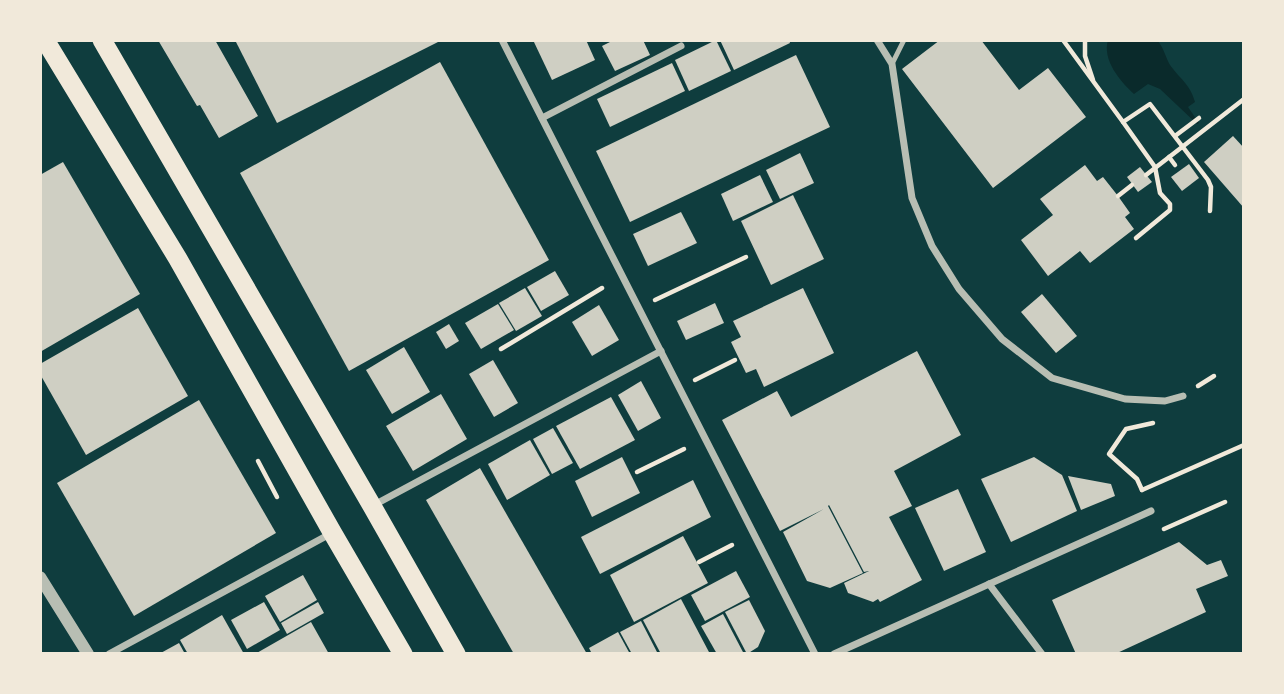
<svg xmlns="http://www.w3.org/2000/svg" width="1284" height="694" viewBox="0 0 1284 694" font-family="'Open Sans',sans-serif">
  <style>
    .water { fill: #0a2a2b }
    .building { fill: #cfcfc3 }
    .lines { fill: none; stroke-linecap: round; stroke-linejoin: round }
    .path { stroke: #f1e9da; stroke-width: 4.5 }
    .service { stroke: #b8beb3; stroke-width: 5 }
    .minor { stroke: #b8beb3; stroke-width: 7 }
    .tertiary { stroke: #b8beb3; stroke-width: 12 }
    .trunk { stroke: #f1e9da; stroke-width: 19 }
  </style>
  <rect width="100%" height="100%" fill="#0f3d3e"/>
  <!-- water -->
  <path class="water" d="M1108,40h49c7,8 8,16 13,25 10,14 20,19 25,37l-7,5 11,16 -2,1 -37,-35 -12,-5 -14,10c-14,-13 -32,-34 -26,-54z"/>
  <!-- building -->
  <g class="building">
    <polygon points="158,40 215,40 258,116 219,138 200,105 197,106"/>
    <polygon points="235,40 442,40 277,123"/>
    <polygon points="533,40 586,40 595,60 552,80"/>
    <polygon points="614,40 643,40 650,55 615,71 602,46"/>
    <polygon points="716,40 731,71 689,91 675,60"/>
    <polygon points="720,40 789,40 790,43 734,70"/>
    <polygon points="940,40 981,40 1019,90 1048,68 1086,117 993,188 902,69"/>
    <polygon points="796,55 830,127 630,222 596,151"/>
    <polygon points="440,62 549,260 349,371 240,173"/>
    <polygon points="672,63 685,91 610,127 597,99"/>
    <polygon points="1233,136 1244,148 1244,208 1204,162"/>
    <polygon points="800,153 814,183 780,199 766,170"/>
    <polygon points="63,162 140,294 40,352 40,175"/>
    <polygon points="1189,164 1199,178 1182,191 1171,177"/>
    <polygon points="1085,165 1097,181 1103,177 1118,196 1130,213 1125,217 1134,229 1090,263 1080,251 1048,276 1021,240 1053,215 1040,199"/>
    <polygon points="1140,167 1152,182 1138,192 1127,177"/>
    <polygon points="760,175 773,202 733,221 721,194"/>
    <polygon points="793,195 824,259 771,285 741,221"/>
    <polygon points="681,212 697,243 648,266 633,234"/>
    <polygon points="555,271 569,295 541,311 527,287"/>
    <polygon points="525,288 542,316 516,331 499,303"/>
    <polygon points="803,288 834,353 764,387 756,369 746,373 731,342 741,337 733,321"/>
    <polygon points="1042,294 1077,336 1056,353 1021,312"/>
    <polygon points="715,303 724,323 686,340 677,321"/>
    <polygon points="498,304 514,330 481,349 465,323"/>
    <polygon points="599,305 619,340 592,356 572,322"/>
    <polygon points="138,308 188,396 86,455 40,374 40,364"/>
    <polygon points="449,324 459,341 446,349 436,332"/>
    <polygon points="404,347 430,392 392,414 366,370"/>
    <polygon points="917,351 961,435 894,471 912,506 889,517 922,580 880,602 878,599 873,602 848,593 844,583 869,571 864,572 829,505 828,506 863,573 830,588 807,581 783,532 824,509 780,531 722,420 777,391 791,417"/>
    <polygon points="493,360 518,403 494,417 469,374"/>
    <polygon points="641,381 661,418 638,431 618,395"/>
    <polygon points="441,394 467,439 413,471 386,426"/>
    <polygon points="611,397 635,440 580,469 556,426"/>
    <polygon points="199,400 276,533 134,616 57,483"/>
    <polygon points="553,428 573,463 552,474 533,439"/>
    <polygon points="530,440 550,475 507,500 488,464"/>
    <polygon points="622,457 640,493 592,517 575,481"/>
    <polygon points="1034,457 1062,475 1077,511 1011,542 981,479"/>
    <polygon points="480,468 587,654 514,654 426,500"/>
    <polygon points="1068,476 1111,484 1115,496 1081,510"/>
    <polygon points="693,480 711,517 600,574 581,537"/>
    <polygon points="958,489 986,552 944,571 915,508"/>
    <polygon points="683,536 708,583 634,622 610,575"/>
    <polygon points="1179,542 1207,565 1221,560 1228,576 1196,589 1206,612 1115,654 1076,654 1052,600"/>
    <polygon points="736,571 750,597 705,621 691,595"/>
    <polygon points="303,575 317,600 280,622 265,596"/>
    <polygon points="681,599 710,654 661,654 643,620"/>
    <polygon points="749,600 765,631 758,647 747,654 725,612"/>
    <polygon points="264,602 280,630 247,649 231,620"/>
    <polygon points="318,602 324,613 287,634 281,623"/>
    <polygon points="723,614 744,654 717,654 701,626"/>
    <polygon points="222,615 244,654 188,654 180,640"/>
    <polygon points="641,621 658,654 632,654 620,632"/>
    <polygon points="311,622 329,654 255,654"/>
    <polygon points="618,632 630,654 592,654 589,648"/>
    <polygon points="179,643 185,654 159,654"/>
  </g>
  <g class="lines">
    <!-- path -->
    <g class="path">
      <polyline points="1063,40 1123,122 1150,104 1208,180 1211,187 1210,211"/>
      <polyline points="1085,40 1085,56 1093,80"/>
      <polyline points="1123,122 1155,167 1160,193 1170,204 1170,210 1136,238"/>
      <polyline points="1175,136 1199,118"/>
      <polyline points="1169,157 1175,165"/>
      <polyline points="1146,175 1244,99"/>
      <polyline points="1118,196 1132,185"/>
      <polyline points="655,300 746,257"/>
      <polyline points="501,349 602,288"/>
      <polyline points="695,380 735,360"/>
      <polyline points="1198,386 1214,376"/>
      <polyline points="258,461 277,497"/>
      <polyline points="637,472 684,449"/>
      <polyline points="1142,490 1244,445"/>
      <polyline points="1142,490 1137,479 1109,454 1126,429 1153,423"/>
      <polyline points="1164,529 1225,502"/>
      <polyline points="699,562 732,545"/>
    </g>
    <!-- service -->
    <polyline class="service" points="892,64 904,40"/>
    <!-- minor -->
    <g class="minor">
      <polyline points="502,40 815,654"/>
      <polyline points="877,40 892,64 912,198 932,246 959,289 1002,339 1052,378 1125,399 1165,401 1183,396"/>
      <polyline points="542,118 681,46"/>
      <polyline points="374,505 661,351"/>
      <polyline points="989,584 1042,654"/>
      <polyline points="109,654 330,534"/>
      <polyline points="834,654 1151,511"/>
    </g>
    <!-- tertiary -->
    <polyline class="tertiary" points="40,577 88,654"/>
    <!-- trunk -->
    <g class="trunk">
      <polyline points="45,40 178,259 332,532 403,654"/>
      <polyline points="102,40 372,506 456,654"/>
    </g>
  </g>
  <!-- border -->
  <rect width="1284" height="694" fill="none" stroke="#f1e9da" stroke-width="84"/>
</svg>
